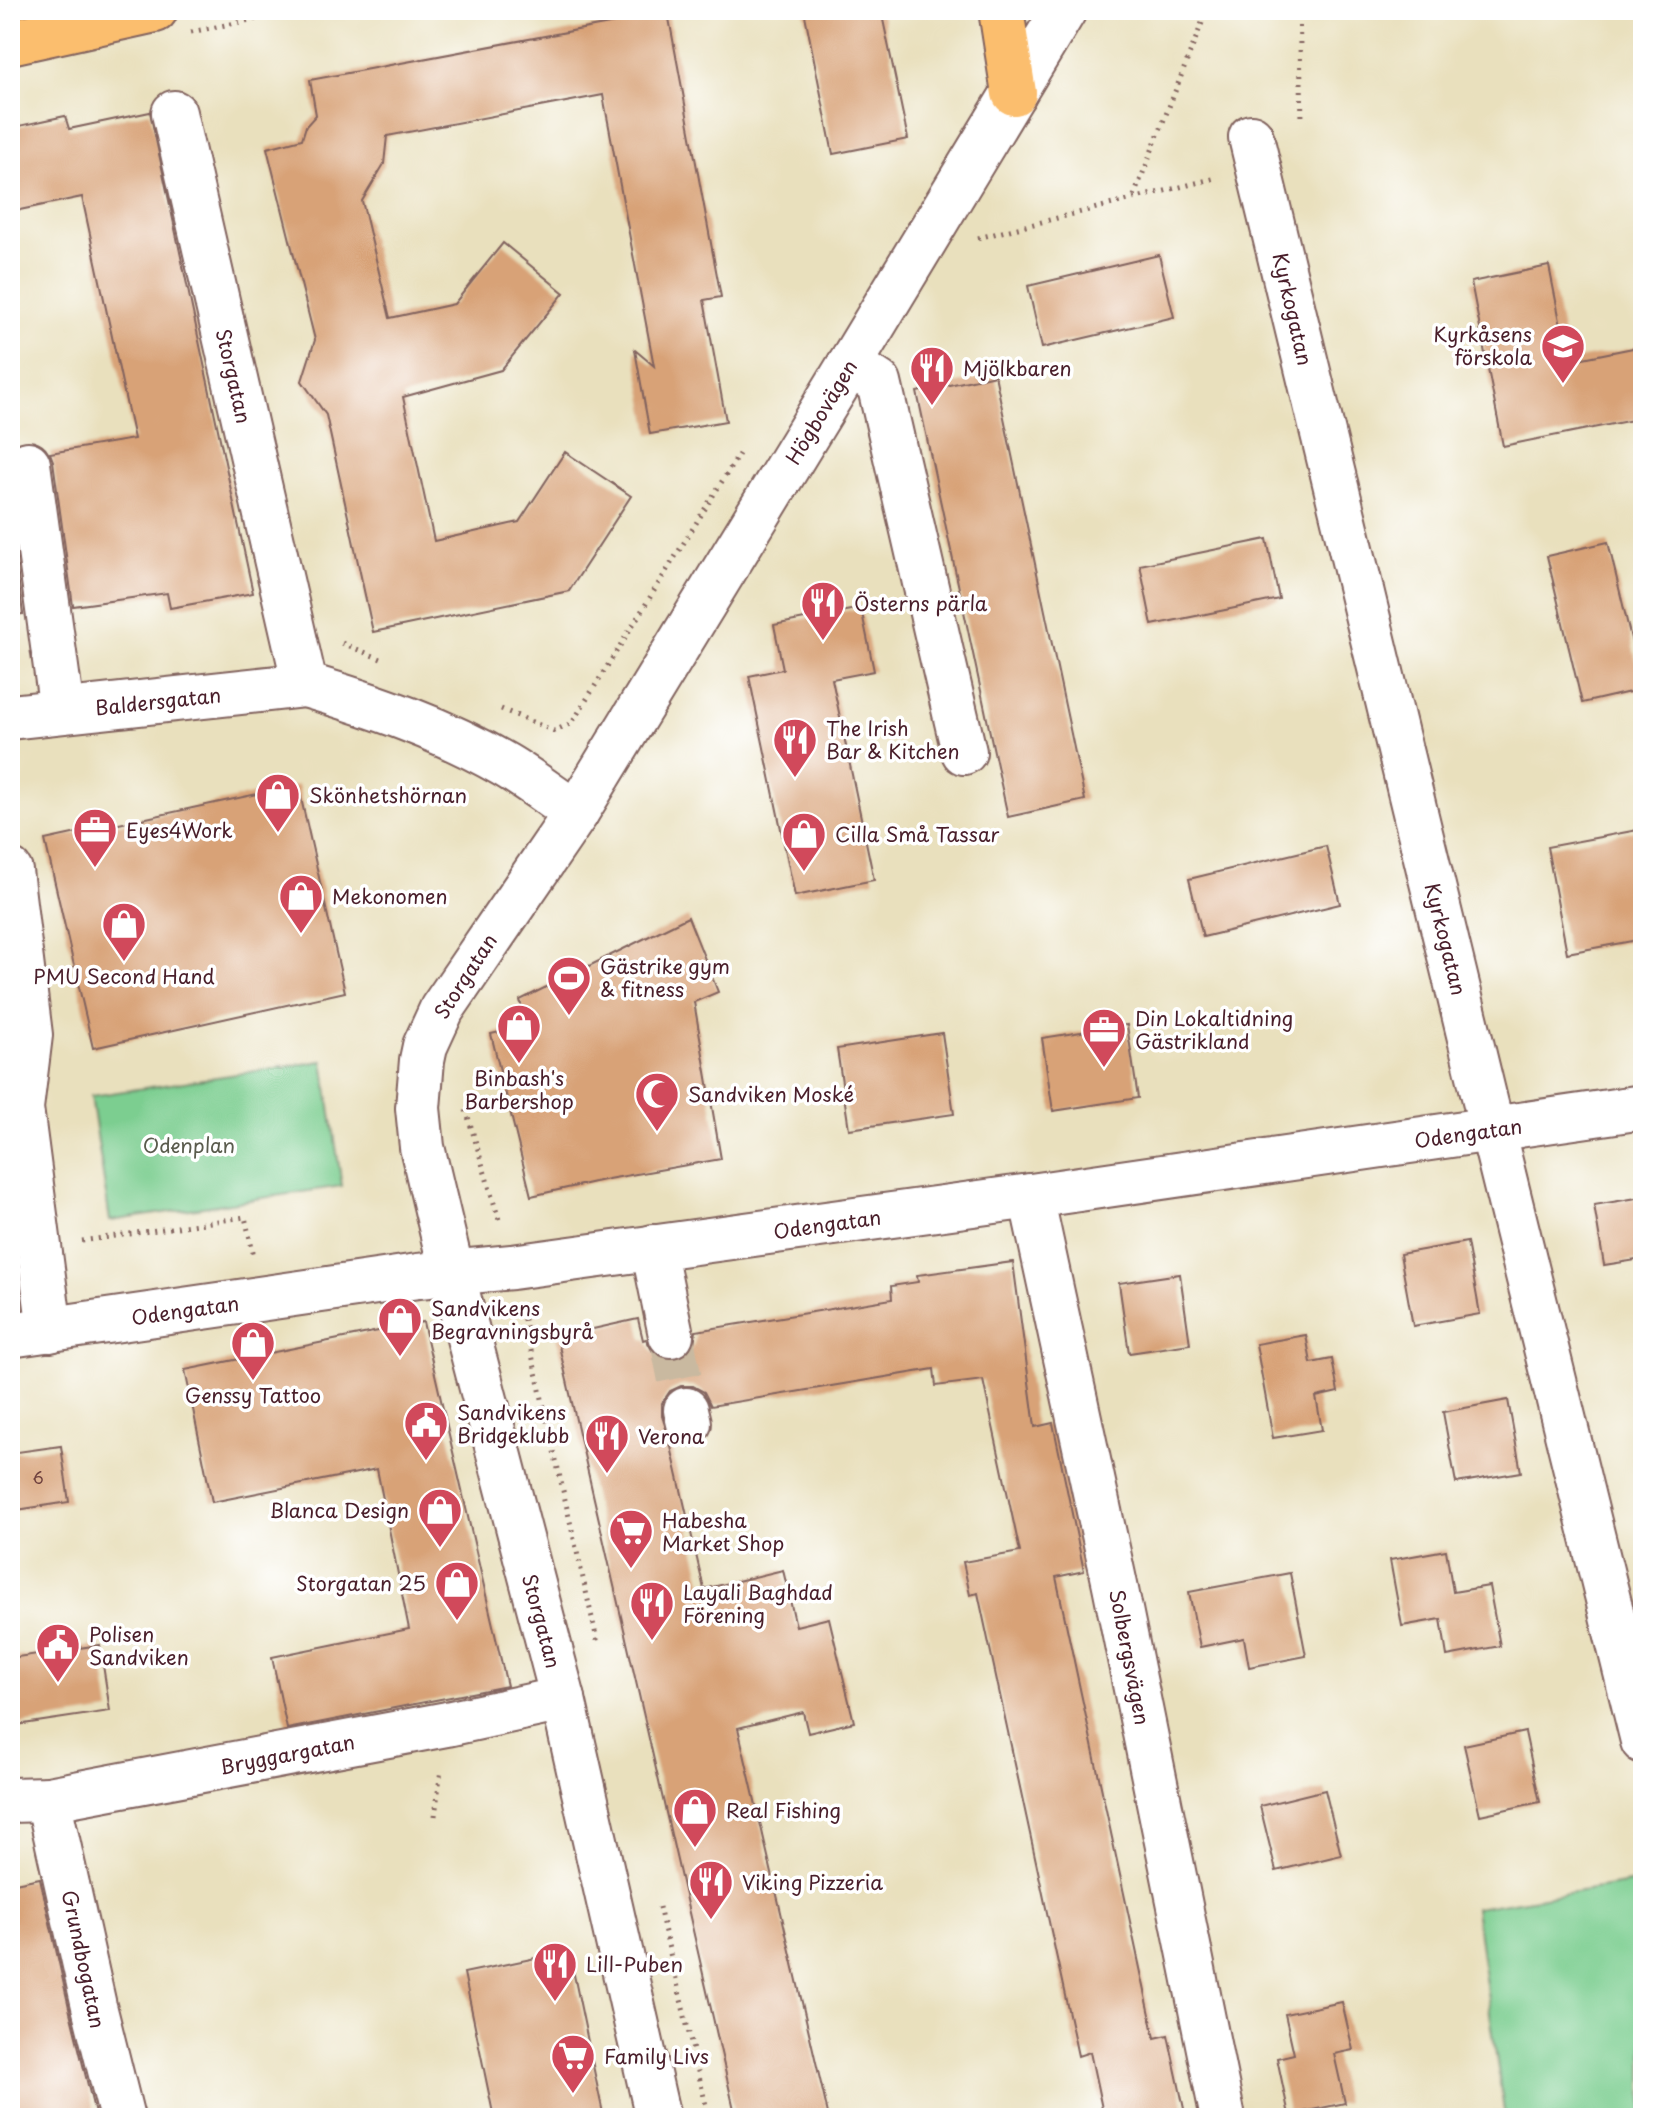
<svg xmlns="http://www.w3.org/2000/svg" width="1653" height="2128" viewBox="0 0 1653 2128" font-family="'Playpen Sans',sans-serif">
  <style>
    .green { fill: #7bce90; stroke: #62765e; stroke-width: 2 }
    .building { fill: #d8a277 }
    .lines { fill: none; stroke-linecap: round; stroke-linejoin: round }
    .minor-tunnel { stroke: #c9b9a0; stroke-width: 44; stroke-dasharray: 44 22; stroke-linecap: butt }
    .minor-casing { stroke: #82635e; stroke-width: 48 }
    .major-casing { stroke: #82635e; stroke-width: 48 }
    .path { stroke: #82635e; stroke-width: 5; stroke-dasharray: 2 6; stroke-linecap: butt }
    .minor { stroke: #fff; stroke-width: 44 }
    .major { stroke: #fbbe6e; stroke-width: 44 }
    .labels { text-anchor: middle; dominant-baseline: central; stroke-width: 7; stroke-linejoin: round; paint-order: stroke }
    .number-label { font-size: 16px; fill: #6e403e }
    .street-label { font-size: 20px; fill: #4a1f2b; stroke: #fff }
    .poi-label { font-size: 20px; fill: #4a1f2b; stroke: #fff; text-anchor: start }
    .park-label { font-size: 20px; fill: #5b5c4e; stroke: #fff }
  </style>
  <rect width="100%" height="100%" fill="#fff"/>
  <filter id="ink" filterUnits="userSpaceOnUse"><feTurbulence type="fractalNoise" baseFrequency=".0125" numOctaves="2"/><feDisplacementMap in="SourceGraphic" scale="16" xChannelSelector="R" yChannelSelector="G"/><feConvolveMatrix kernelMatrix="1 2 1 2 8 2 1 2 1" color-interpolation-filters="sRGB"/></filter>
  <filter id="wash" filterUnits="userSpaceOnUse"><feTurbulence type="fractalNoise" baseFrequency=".006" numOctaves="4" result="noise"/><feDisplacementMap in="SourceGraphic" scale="32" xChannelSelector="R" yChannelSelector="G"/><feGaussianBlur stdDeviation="1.8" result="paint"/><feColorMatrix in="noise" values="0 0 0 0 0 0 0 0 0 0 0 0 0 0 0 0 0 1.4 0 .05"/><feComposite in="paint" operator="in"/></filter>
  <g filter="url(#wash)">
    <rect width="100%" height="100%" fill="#e9e0bd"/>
    <!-- green -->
    <g class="green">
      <polygon points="323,1061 342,1186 110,1221 91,1096"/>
      <polygon points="1643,1881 1643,2118 1505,2118 1475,1908"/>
    </g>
    <g id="blocks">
      <!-- building -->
      <g class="building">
        <polygon points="804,10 881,10 908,139 833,154"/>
        <polygon points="668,13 721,297 704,300 726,421 650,434 635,350 654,366 603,95 387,136 384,164 362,201 390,318 454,304 503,243 564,293 501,370 403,397 434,541 519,522 565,452 631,496 569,591 373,632 326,415 302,381 315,340 267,148 302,139 306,126 316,115 310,80"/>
        <polygon points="150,112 253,593 170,608 167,593 73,606 53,461 50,453 134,439 82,197 10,212 10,128 65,116 69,129"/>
        <polygon points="1159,255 1174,317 1042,348 1028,286"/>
        <polygon points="1549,266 1568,361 1643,346 1643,418 1503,446 1471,282"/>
        <polygon points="995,375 1085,800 1008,817 917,392"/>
        <polygon points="10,517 23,614 10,615"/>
        <polygon points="1267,539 1279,599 1152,625 1140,565"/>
        <polygon points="1608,542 1643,689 1582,703 1547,556"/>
        <polygon points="861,608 874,671 832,679 874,880 795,896 749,676 783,669 774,625"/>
        <polygon points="298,785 345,992 93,1048 45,840"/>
        <polygon points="1643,829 1643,939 1567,953 1547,847"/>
        <polygon points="1326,846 1340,904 1203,937 1189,879"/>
        <polygon points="688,917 718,992 694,1002 721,1159 608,1179 531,1196 491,1034 526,1026 520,1000"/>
        <polygon points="1127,1025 1138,1098 1053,1111 1042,1038"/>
        <polygon points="942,1033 954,1114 849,1129 837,1049"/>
        <polygon points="1643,1197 1643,1259 1604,1265 1594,1205"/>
        <polygon points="1467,1242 1480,1314 1413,1326 1400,1254"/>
        <polygon points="1013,1262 1035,1427 1053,1423 1084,1571 1056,1577 1155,2038 1168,2035 1186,2118 1104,2118 1090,2052 1078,2056 978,1593 970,1595 963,1562 1020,1552 983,1380 936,1386 934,1369 711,1406 704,1392 693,1386 681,1386 670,1391 662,1403 662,1416 669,1438 704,1589 783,1570 796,1626 829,1618 854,1722 808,1733 803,1712 738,1728 829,2118 736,2118 557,1337 638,1319 643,1340 646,1339 653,1352 662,1358 675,1360 688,1353 694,1344 696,1331 892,1299 891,1286 918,1282 917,1275"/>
        <polygon points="1180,1274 1190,1344 1129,1353 1119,1283"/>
        <polygon points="423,1322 507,1686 287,1729 272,1657 409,1629 377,1469 212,1502 185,1370"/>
        <polygon points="1306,1335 1311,1363 1332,1359 1338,1392 1316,1397 1322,1430 1273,1438 1256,1344"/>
        <polygon points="1508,1400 1521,1472 1456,1483 1443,1412"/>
        <polygon points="61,1446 69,1502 10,1511 10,1453"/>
        <polygon points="1446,1550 1453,1592 1489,1586 1500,1646 1447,1656 1441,1619 1402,1626 1390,1560"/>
        <polygon points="1290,1573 1306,1656 1249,1667 1244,1638 1200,1647 1189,1592"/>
        <polygon points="100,1645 110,1711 10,1726 10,1658"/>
        <polygon points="1525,1732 1540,1802 1480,1815 1464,1745"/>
        <polygon points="1325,1790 1341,1855 1276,1871 1260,1806"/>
        <polygon points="40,1878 70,2012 96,2118 18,2118 10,2082 10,1884"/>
        <polygon points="569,1951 604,2118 494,2118 464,1973"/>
        <polygon points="1342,2002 1353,2050 1334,2054 1345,2103 1289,2115 1277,2058 1294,2054 1285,2014"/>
      </g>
    </g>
  </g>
  <g filter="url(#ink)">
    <use href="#blocks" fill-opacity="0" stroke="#82635e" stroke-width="2"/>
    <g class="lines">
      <!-- minor-tunnel -->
      <polyline class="minor-tunnel" points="671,1335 686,1410"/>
      <!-- minor casing -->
      <g class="minor-casing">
        <g id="minor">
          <path d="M174,113l131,572c68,20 138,44 200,80 24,14 47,32 71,48"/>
          <polyline points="1251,137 1492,1129 1643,1741"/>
          <polyline points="850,364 879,383 964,752"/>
          <polyline points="28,464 62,711"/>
          <polyline points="10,717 305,685"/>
          <polyline points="10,871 30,1035 21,1108 50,1330"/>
          <polyline points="1031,1196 1115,1585 1223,2118"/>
          <polyline points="653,1247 671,1335"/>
          <polyline points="10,1335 418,1276 512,1267 1031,1196 1643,1107"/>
          <polyline points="686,1410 689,1423"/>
          <polyline points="48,1799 94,2006 122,2118"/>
          <polyline points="10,1800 48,1799 447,1724 563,1699"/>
          <polyline points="658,2118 563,1699 452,1273 422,1147 418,1108 422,1060 425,1046 442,1009 576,813 850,364 1064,10"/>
        </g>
      </g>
      <!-- major casing -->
      <g class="major-casing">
        <g id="major">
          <polyline points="1001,10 1014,93"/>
          <polyline points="10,42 155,10"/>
        </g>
      </g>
      <!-- path -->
      <g class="path">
        <polyline points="1299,10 1302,119"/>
        <polyline points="191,32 300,10"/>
        <polyline points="1134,196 1207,10"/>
        <polyline points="978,238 1216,178"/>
        <polyline points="342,643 381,659"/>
        <polyline points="501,709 554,731 572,723 739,454"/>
        <polyline points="466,1110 500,1223"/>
        <polyline points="82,1241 245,1217 254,1257"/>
        <polyline points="522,1311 598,1644"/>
        <polyline points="435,1816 441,1769"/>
        <polyline points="659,1907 709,2118"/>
      </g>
      <!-- minor -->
      <use href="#minor" class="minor"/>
      <!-- major -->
      <use href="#major" class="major"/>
    </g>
  </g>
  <!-- icons -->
  <defs>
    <g id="school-pin" transform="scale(2.3)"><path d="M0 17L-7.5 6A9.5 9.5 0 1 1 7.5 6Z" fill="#d1495b" stroke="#fff"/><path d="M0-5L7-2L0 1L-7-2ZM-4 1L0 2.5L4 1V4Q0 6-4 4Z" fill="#fff"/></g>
    <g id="restaurant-pin" transform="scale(2.3)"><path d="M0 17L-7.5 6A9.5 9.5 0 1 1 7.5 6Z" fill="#d1495b" stroke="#fff"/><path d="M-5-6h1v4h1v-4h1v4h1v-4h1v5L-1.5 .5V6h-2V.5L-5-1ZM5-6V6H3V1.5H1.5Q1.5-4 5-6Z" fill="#fff"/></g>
    <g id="shop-pin" transform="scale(2.3)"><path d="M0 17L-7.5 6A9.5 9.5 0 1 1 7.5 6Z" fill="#d1495b" stroke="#fff"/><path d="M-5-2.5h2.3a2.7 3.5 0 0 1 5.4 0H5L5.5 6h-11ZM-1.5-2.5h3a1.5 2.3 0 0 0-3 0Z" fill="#fff"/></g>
    <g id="office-pin" transform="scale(2.3)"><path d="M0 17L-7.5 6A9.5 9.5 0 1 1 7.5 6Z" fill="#d1495b" stroke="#fff"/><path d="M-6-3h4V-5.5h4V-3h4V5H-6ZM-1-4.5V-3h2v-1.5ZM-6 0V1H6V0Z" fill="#fff"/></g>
    <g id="stadium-pin" transform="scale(2.3)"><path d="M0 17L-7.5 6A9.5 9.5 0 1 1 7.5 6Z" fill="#d1495b" stroke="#fff"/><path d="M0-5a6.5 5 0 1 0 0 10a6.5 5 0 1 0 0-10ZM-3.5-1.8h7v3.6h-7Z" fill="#fff"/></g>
    <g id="mosque-pin" transform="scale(2.3)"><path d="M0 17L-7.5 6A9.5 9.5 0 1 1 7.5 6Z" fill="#d1495b" stroke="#fff"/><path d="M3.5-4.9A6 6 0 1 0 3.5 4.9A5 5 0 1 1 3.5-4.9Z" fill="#fff"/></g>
    <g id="civic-pin" transform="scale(2.3)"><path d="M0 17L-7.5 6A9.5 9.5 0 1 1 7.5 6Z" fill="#d1495b" stroke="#fff"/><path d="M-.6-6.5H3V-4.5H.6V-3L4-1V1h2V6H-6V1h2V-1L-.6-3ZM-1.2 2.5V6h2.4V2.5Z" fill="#fff"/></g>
    <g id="supermarket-pin" transform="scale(2.3)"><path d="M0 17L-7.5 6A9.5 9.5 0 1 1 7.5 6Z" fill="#d1495b" stroke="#fff"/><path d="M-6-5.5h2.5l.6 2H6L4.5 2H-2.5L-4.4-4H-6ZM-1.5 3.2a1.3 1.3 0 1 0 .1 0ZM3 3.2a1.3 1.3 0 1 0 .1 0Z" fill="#fff"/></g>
  </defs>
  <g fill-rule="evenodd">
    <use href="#school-pin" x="1563" y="346"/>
    <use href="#restaurant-pin" x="932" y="368"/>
    <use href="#restaurant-pin" x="823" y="603"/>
    <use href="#restaurant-pin" x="795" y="740"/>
    <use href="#shop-pin" x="278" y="795"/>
    <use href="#office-pin" x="95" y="830"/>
    <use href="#shop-pin" x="804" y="834"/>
    <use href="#shop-pin" x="301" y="896"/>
    <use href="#shop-pin" x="124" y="924"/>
    <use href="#stadium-pin" x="569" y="978"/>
    <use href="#shop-pin" x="519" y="1026"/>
    <use href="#office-pin" x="1104" y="1030"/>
    <use href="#mosque-pin" x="657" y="1094"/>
    <use href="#shop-pin" x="400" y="1319"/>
    <use href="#shop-pin" x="253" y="1343"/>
    <use href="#civic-pin" x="426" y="1423"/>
    <use href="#restaurant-pin" x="607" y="1436"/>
    <use href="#shop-pin" x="440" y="1510"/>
    <use href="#supermarket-pin" x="631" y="1531"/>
    <use href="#shop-pin" x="457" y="1583"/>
    <use href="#restaurant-pin" x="652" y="1603"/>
    <use href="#civic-pin" x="58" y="1645"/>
    <use href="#shop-pin" x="695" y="1810"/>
    <use href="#restaurant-pin" x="711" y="1882"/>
    <use href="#restaurant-pin" x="555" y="1964"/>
    <use href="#supermarket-pin" x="573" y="2056"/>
  </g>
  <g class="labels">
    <!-- number labels -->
    <g class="number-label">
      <text x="38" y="1477">6</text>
    </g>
    <!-- street labels -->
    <g class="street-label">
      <text transform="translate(1293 309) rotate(77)">Kyrkogatan</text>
      <text transform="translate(234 376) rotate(77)">Storgatan</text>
      <text transform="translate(821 412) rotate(-59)">Högbovägen</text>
      <text transform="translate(158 701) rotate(-6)">Baldersgatan</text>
      <text transform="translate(1446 939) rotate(76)">Kyrkogatan</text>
      <text transform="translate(465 976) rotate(-57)">Storgatan</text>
      <text transform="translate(1468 1133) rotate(-8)">Odengatan</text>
      <text transform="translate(827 1224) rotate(-8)">Odengatan</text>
      <text transform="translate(185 1310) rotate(-8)">Odengatan</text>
      <text transform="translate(542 1621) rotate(75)">Storgatan</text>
      <text transform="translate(1130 1657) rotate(79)">Solbergsvägen</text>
      <text transform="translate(287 1754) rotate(-11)">Bryggargatan</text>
      <text transform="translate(84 1959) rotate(78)">Grundbogatan</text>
    </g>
    <!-- poi labels -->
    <g class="poi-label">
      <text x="1532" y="334" text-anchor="end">Kyrkåsens<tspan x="1532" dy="23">förskola</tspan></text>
      <text x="963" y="368">Mjölkbaren</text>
      <text x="854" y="603">Österns pärla</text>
      <text x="826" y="728">The Irish<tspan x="826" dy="23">Bar &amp; Kitchen</tspan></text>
      <text x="309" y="795">Skönhetshörnan</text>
      <text x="126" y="830">Eyes4Work</text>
      <text x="835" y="834">Cilla Små Tassar</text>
      <text x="332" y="896">Mekonomen</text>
      <text x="600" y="966">Gästrike gym<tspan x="600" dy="23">&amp; fitness</tspan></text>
      <text x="124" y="976" text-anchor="middle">PMU Second Hand</text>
      <text x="1135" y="1018">Din Lokaltidning<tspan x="1135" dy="23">Gästrikland</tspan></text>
      <text x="519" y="1078" text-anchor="middle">Binbash's<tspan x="519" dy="23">Barbershop</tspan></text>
      <text x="688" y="1094">Sandviken Moské</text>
      <text x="431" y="1308">Sandvikens<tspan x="431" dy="23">Begravningsbyrå</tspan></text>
      <text x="253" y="1395" text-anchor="middle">Genssy Tattoo</text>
      <text x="457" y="1412">Sandvikens<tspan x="457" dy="23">Bridgeklubb</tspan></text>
      <text x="638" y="1436">Verona</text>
      <text x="409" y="1510" text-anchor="end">Blanca Design</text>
      <text x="662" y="1520">Habesha<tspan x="662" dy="23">Market Shop</tspan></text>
      <text x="426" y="1583" text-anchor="end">Storgatan 25</text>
      <text x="683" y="1592">Layali Baghdad<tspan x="683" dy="23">Förening</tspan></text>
      <text x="89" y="1634">Polisen<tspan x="89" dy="23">Sandviken</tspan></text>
      <text x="726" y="1810">Real Fishing</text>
      <text x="742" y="1882">Viking Pizzeria</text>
      <text x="586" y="1964">Lill-Puben</text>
      <text x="604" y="2056">Family Livs</text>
    </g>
    <!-- park labels -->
    <g class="park-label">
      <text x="189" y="1145">Odenplan</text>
    </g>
  </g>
  <!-- margin -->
  <rect width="1653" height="2128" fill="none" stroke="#fff" stroke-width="40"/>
</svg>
